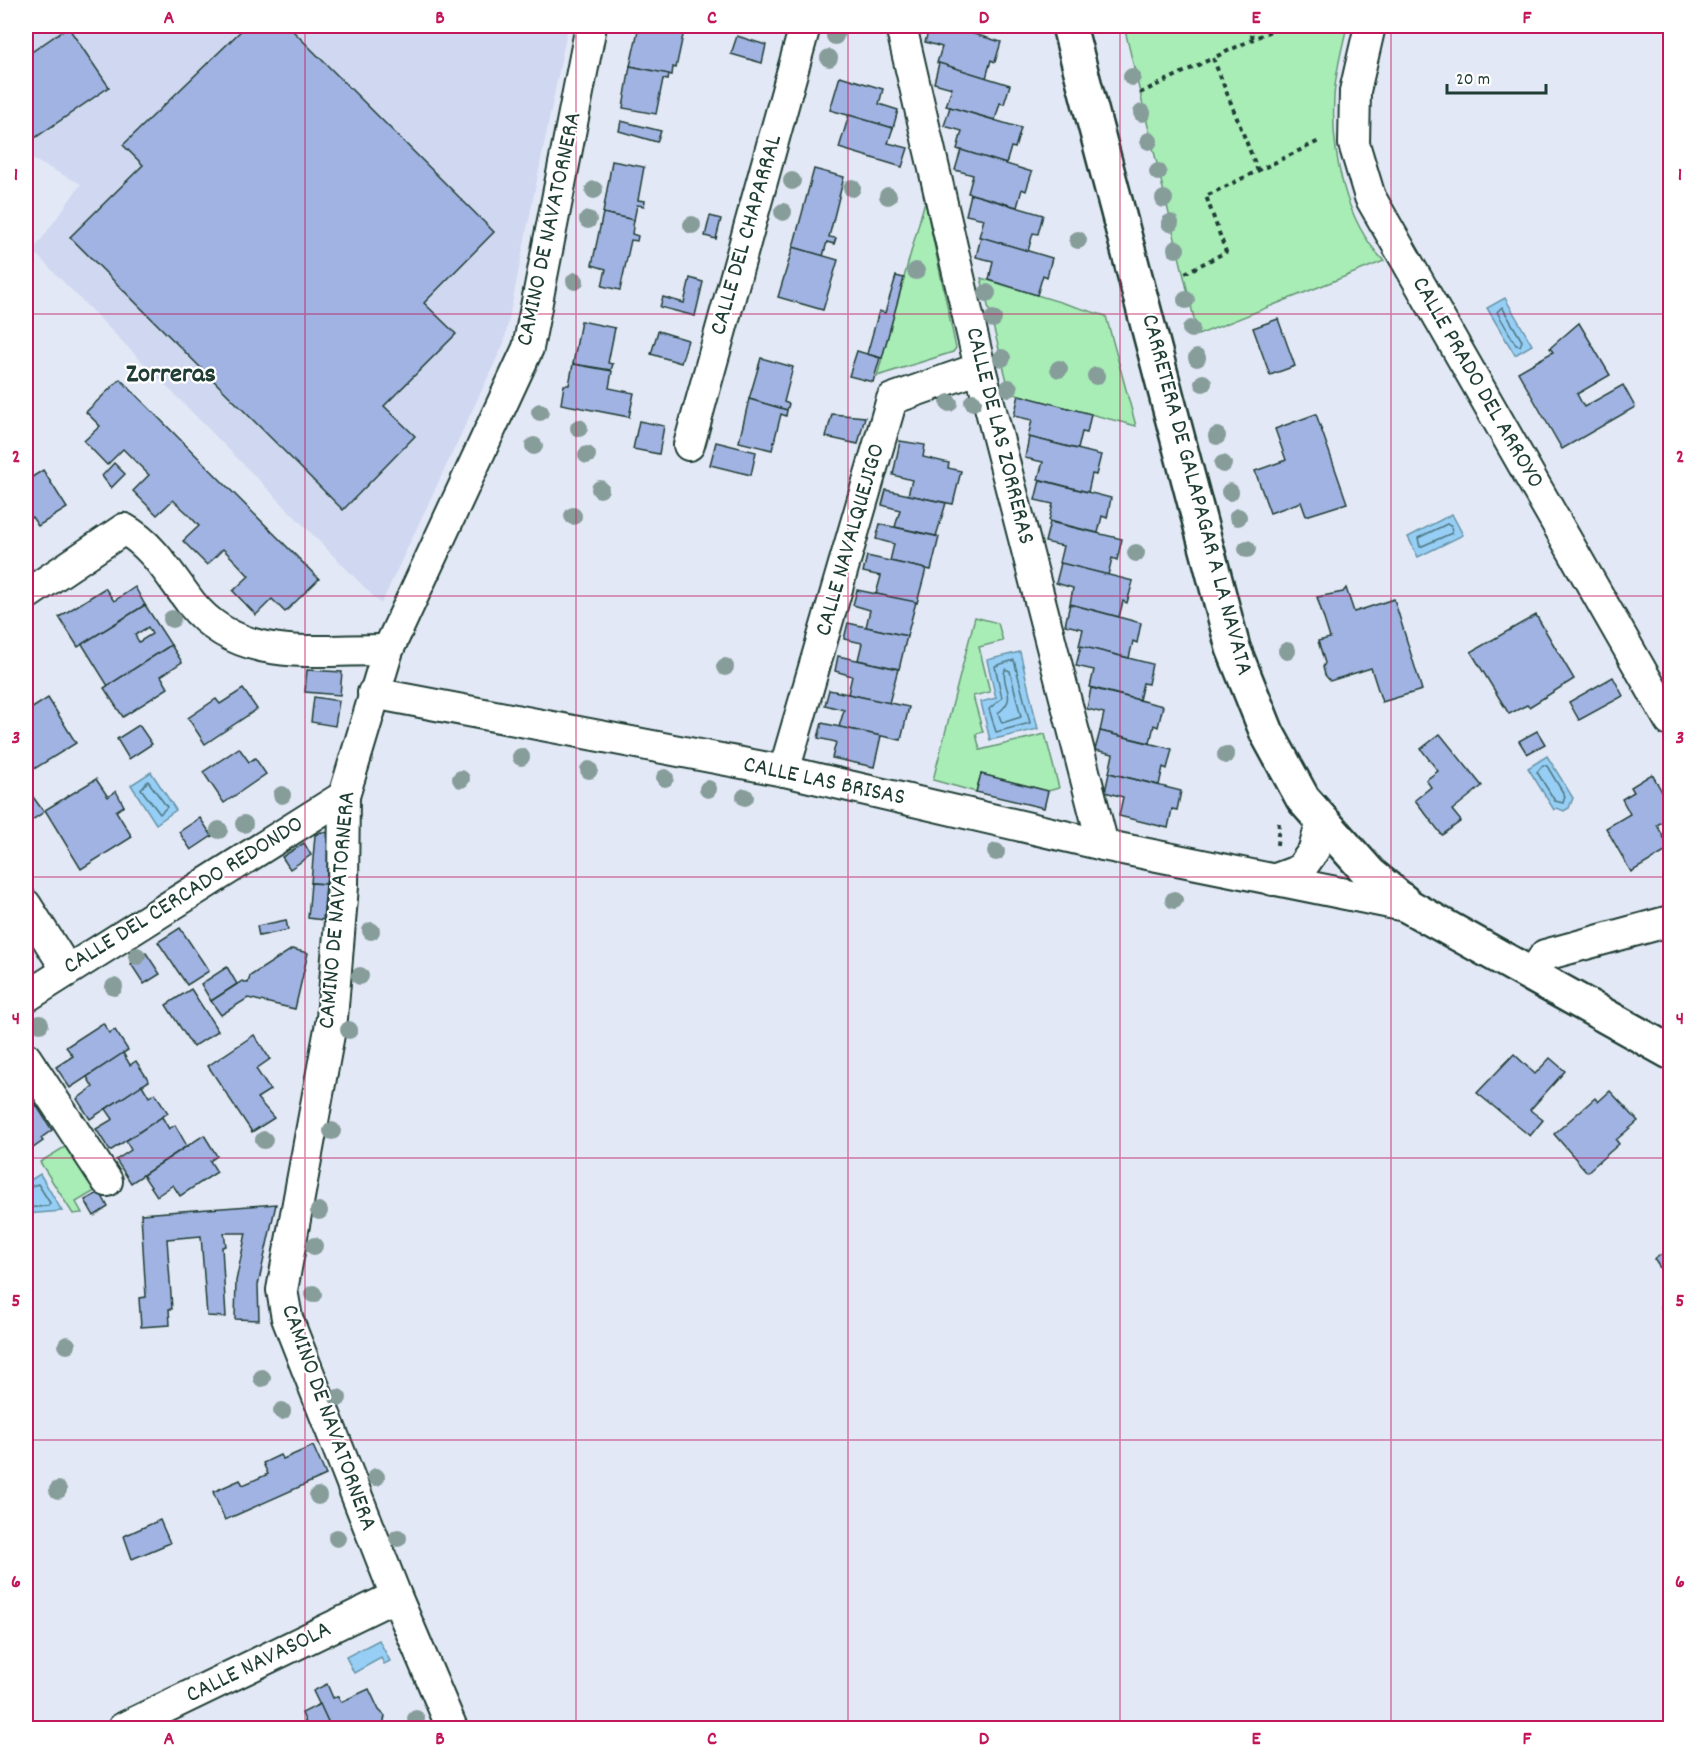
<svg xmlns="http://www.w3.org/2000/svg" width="1696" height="1754" viewBox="0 0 1696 1754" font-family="Dekko,sans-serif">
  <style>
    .built { fill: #cfd8f0 }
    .green { fill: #a8ecb6; stroke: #649475; stroke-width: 1.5 }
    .water { fill: #96cef5; stroke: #6694a8; stroke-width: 1.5 }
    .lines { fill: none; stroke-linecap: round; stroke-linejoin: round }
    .shore { stroke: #4f7781; stroke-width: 1.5 }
    .building { fill: #a1b3e2; stroke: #1f3d34; stroke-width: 1.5; fill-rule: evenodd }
    .street-casing { stroke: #1f3d34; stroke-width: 34 }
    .secondary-casing { stroke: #1f3d34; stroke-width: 38 }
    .path { stroke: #1f3d34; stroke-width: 4; stroke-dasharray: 4.5 4.5; stroke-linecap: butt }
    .street { stroke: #fff; stroke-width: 30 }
    .secondary { stroke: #fff; stroke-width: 33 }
    .tree { fill: #869d9a }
    .grid { fill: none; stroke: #c2185b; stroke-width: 1.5; stroke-opacity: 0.55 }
    .labels { text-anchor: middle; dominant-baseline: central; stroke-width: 4.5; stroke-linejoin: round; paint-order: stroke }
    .street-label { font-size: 24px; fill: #1f3d34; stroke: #fff }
    .quarter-label { font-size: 27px; font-weight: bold; fill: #1f3d34; stroke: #fff }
    .neatline { fill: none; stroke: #c2185b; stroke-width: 2 }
    .grid-label { font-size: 20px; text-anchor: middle; font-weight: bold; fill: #c2185b }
  </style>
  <rect width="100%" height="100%" fill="#e3e8f6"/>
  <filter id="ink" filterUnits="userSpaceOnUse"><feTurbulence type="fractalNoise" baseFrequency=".0167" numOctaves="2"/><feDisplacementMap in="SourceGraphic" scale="12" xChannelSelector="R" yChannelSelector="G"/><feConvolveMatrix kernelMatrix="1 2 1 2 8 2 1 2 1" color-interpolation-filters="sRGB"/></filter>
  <g filter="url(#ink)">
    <!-- built -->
    <polygon class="built" points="26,26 568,26 504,343 381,604 33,251 81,184 26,156"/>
    <!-- green -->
    <g class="green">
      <path d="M1124,26h223c-5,23 -12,47 -13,72 -3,55 11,123 50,163l-186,74z"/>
      <polygon points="925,201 956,348 953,352 877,376"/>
      <polygon points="981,278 1106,316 1136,426 1010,393"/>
      <polygon points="975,617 998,623 1003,641 979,647 990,692 973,696 983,732 976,734 980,750 1045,734 1059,788 1048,791 981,774 976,792 933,780"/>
      <polygon points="68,1145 98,1189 76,1202 82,1213 73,1214 40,1162"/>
    </g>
    <!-- water -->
    <g class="water">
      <polygon points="1505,298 1532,345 1515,355 1487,308"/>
      <polygon points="1452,514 1463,535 1418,557 1408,537"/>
      <polygon points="1020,652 1038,729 990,740 981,702 996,698 987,660"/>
      <polygon points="1547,756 1573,798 1569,808 1564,811 1557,808 1554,810 1528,768"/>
      <polygon points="151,772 176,810 156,824 131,785"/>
      <polygon points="40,1174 62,1211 26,1214 26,1183"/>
      <polygon points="379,1640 390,1661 384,1664 381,1658 354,1673 346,1657"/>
    </g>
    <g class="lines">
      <!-- shore -->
      <g class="shore">
        <polygon points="1502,307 1522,341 1520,346 1516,345 1497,312"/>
        <polygon points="1447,524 1451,525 1452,533 1420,547 1418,538"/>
        <polygon points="1014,660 1030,723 996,732 989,709 1002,698 995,666"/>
        <path d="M1005,669l5,2 11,46 -19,6 -4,-10c22,-17 2,-25 7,-44z"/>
        <polygon points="1543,765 1547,766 1565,796 1563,803 1555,801 1537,772"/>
        <polygon points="148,781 167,807 160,814 141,789"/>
        <polyline points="26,1188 38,1184 50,1203 48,1206 26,1208"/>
      </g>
    </g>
    <!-- building -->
    <g class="building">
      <polygon points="246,26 288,26 494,232 424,303 456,334 384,406 415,436 343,510 70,237 143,165 123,145"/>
      <polygon points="639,26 685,26 676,68 673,67 672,75 630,66"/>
      <polygon points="930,26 947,26 1001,42 995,62 991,60 986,78 937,63 942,47 925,42"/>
      <polygon points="947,26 978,26 975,34"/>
      <polygon points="68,27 109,87 26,144 26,56"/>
      <polygon points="737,36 766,45 762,63 731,54"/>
      <polygon points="939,63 1010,85 1004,104 1000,103 995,120 946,106 952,88 934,83"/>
      <polygon points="630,66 669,74 668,80 663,79 656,114 623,108"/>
      <polygon points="840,76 883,89 879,104 898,110 893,128 830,110"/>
      <polygon points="950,107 1021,128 1015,148 1011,147 1006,164 957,149 962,131 944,126"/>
      <polygon points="849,115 893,128 888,143 908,148 902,167 839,148"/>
      <polygon points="621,121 661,131 657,142 619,131"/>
      <polygon points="961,150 1032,172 1026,191 1022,189 1017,207 968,193 973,175 955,170"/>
      <polygon points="612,161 644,167 638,200 645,201 644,206 637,205 634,220 603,213"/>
      <polygon points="814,169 844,177 829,237 836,238 834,244 827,242 823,256 793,247"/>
      <polygon points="971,194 1043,215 1038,234 1033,233 1028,251 979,237 984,219 966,215"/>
      <polygon points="603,213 634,220 632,234 638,236 637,241 631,240 620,290 602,286 606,269 592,265"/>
      <polygon points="710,216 721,219 716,239 705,236"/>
      <polygon points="981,237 1052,258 1047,277 1043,275 1037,295 989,280 993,261 976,257"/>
      <polygon points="793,247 838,260 823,310 778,297"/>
      <polygon points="896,276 904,278 882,358 867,354 879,311 885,313"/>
      <polygon points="690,278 703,282 695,316 660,307 663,297 684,303"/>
      <polygon points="1278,319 1295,366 1270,375 1253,328"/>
      <polygon points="581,321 615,328 608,363 613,364 611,370 573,364"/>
      <polygon points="1579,323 1610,375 1577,394 1584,407 1623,385 1635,407 1562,449 1518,372 1553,352 1550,348"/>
      <polygon points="658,331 688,340 681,363 651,354"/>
      <polygon points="857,351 880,358 873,382 849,376"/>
      <polygon points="761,358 793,367 784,402 789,404 787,410 749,399"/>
      <polygon points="573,364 612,371 609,388 634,393 629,417 561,404 564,385 569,385"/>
      <polygon points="120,379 319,579 285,612 272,599 256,615 233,591 249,576 236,562 223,549 207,565 183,541 199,526 186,512 173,500 157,515 133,491 149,475 123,449 107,465 84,441 100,426 86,412"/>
      <polygon points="1019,395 1091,414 1087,433 1082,432 1078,449 1028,437 1032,420 1014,416"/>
      <polygon points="749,399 787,410 786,416 781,414 772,450 739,442"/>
      <polygon points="832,414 865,417 858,444 826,437"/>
      <polygon points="1316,414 1347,503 1306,516 1301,502 1270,513 1255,471 1286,460 1275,429"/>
      <polygon points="639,421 664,426 659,454 633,449"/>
      <polygon points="1029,437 1101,455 1096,475 1092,474 1088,492 1038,479 1043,462 1025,458"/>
      <polygon points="900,441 925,445 923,457 949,463 948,468 961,471 953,504 908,495 912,480 893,475"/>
      <polygon points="716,442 756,452 751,475 710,465"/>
      <polygon points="114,463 125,474 111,488 102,476"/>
      <polygon points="43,470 67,508 38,526 32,517 26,521 26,481"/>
      <polygon points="1040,480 1111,498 1107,518 1102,516 1098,533 1049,521 1053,504 1035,500"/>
      <polygon points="886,490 946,503 936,536 895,527 900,510 882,505"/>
      <polygon points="1050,522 1122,539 1117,560 1112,558 1108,575 1059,563 1063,546 1045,542"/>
      <polygon points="880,524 939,537 931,570 890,561 894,544 876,539"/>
      <polygon points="867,556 926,569 917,603 876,594 881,576 863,572"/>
      <polygon points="1061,563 1133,581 1127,603 1123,601 1119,617 1070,604 1073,588 1056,583"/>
      <polygon points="135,587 145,605 78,647 59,617 105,588 114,601"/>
      <polygon points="1346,588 1354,612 1394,599 1422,690 1382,702 1371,668 1330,681 1325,675 1323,667 1325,663 1318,641 1330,638 1317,597 1343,592"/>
      <polygon points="857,590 916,602 907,636 866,627 870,610 853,605"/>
      <polygon points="1070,604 1141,623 1137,643 1133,641 1129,658 1079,646 1083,629 1065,625"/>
      <path d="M145,605l26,40 -63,41 -26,-42zM148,627l4,7 -13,8 -4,-7z"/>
      <polygon points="1536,615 1574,679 1529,707 1527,705 1509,714 1471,652"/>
      <polygon points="848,623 907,636 899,669 858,660 862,643 844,639"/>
      <polygon points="171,645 182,662 161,676 168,688 123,717 104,688"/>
      <polygon points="1081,646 1152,664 1148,684 1143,683 1139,700 1090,687 1094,670 1076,666"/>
      <polygon points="838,656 898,669 889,703 848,694 852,676 835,671"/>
      <polygon points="307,670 342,672 340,695 305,692"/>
      <polygon points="1613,677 1623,696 1579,720 1569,702"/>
      <polygon points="1091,688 1163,706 1158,727 1154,725 1150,743 1100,731 1104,713 1087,709"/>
      <polygon points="243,689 257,709 205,744 188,718 216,699 220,704"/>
      <polygon points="829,690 909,707 901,740 839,727 844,710 825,705"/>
      <polygon points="314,697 339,701 335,726 311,722"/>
      <polygon points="48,698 76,743 26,774 26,712"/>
      <polygon points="822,723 881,736 874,767 832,758 836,742 818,738"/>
      <polygon points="139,725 152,744 129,759 117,739"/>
      <polygon points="1100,731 1172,749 1167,769 1163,767 1159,785 1109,773 1113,754 1095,750"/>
      <polygon points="1537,731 1545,744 1527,754 1519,741"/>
      <polygon points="1440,734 1482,786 1452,810 1461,821 1442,835 1415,800 1431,787 1426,780 1438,771 1421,749"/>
      <polygon points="239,748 249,762 255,758 266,774 224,803 203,772"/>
      <polygon points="1109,773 1181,791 1177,810 1172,809 1168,828 1119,816 1123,797 1105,792"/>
      <polygon points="981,774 1048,791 1044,808 976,792"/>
      <polygon points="1652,774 1670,806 1670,817 1657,825 1670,849 1631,872 1606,828 1630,814 1622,799 1634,792 1631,787"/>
      <polygon points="96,779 108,797 116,791 124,806 116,811 132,837 81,869 45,810"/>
      <polygon points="33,797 44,812 26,824 26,802"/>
      <polygon points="200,818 212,836 191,850 179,832"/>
      <polygon points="321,832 330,833 326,884 311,883 315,835"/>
      <polygon points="304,843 311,855 290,869 282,857"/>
      <polygon points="311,883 326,884 323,920 308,918"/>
      <polygon points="286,920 288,930 259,936 257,926"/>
      <polygon points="180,928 209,971 187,985 158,942"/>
      <polygon points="292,949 308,953 295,1009 248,998 221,1015 211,1001 242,981 248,983 250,976"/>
      <polygon points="146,953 160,974 144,984 131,964"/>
      <polygon points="227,967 237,984 211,1001 201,984"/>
      <polygon points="191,989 218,1031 193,1047 166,1005"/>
      <polygon points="103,1023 109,1033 115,1030 128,1050 70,1088 56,1067 73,1056 66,1047"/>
      <polygon points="254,1035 270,1059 256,1069 270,1090 257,1098 274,1118 252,1132 208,1066"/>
      <polygon points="123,1053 130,1065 136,1061 149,1081 90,1119 77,1099 93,1087 87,1077"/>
      <polygon points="1514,1054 1535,1074 1550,1058 1565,1071 1530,1110 1543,1120 1530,1136 1477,1093"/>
      <polygon points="142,1085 149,1097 155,1093 168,1113 110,1151 96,1129 113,1119 106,1109"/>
      <polygon points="1610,1091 1638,1121 1616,1140 1619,1144 1587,1172 1554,1134 1595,1098 1598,1102"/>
      <polygon points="28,1092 52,1130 41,1138 43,1141 26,1153"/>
      <polygon points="162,1117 169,1129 175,1125 187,1146 131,1183 116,1160 131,1150 126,1141"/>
      <polygon points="204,1135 217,1156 210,1161 217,1172 180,1196 173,1185 157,1196 143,1175"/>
      <polygon points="100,1192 108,1207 94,1216 85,1200"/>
      <polygon points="276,1204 258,1285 259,1320 235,1319 236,1281 246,1233 224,1233 226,1246 222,1247 226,1317 207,1316 201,1236 167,1239 172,1309 169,1309 170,1325 141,1327 139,1298 146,1297 141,1214"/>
      <polygon points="1670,1249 1670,1283 1654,1259"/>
      <polygon points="1670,1300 1670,1320 1661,1307"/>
      <polygon points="313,1446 326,1475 225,1520 213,1492 240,1480 243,1485 268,1474 263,1463 280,1455 283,1459"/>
      <polygon points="160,1520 170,1543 132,1559 124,1536"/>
      <polygon points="327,1684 333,1698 338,1696 341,1702 369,1689 379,1710 385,1716 384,1721 388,1728 331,1728 313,1691"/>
      <polygon points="320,1704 331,1728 308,1728 302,1713"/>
    </g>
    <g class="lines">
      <!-- street casing -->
      <g class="street-casing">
        <g id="street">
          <polyline points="901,26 980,368 1103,845"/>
          <polyline points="1370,26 1355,91 1354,144 1370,197 1670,721"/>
          <polyline points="689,445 805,26"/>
          <path d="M26,595l98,-66c29,16 47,48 67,74 49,62 126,46 197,47"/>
          <polyline points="373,693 784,771 1103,845 1410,907"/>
          <polyline points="784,771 892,399 980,368"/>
          <polyline points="1273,880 1300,870 1314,850 1321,823"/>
          <polyline points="26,905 67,970"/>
          <polyline points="1532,975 1545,955 1670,921"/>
          <polyline points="26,997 344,796"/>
          <polyline points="26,1058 107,1181"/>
          <polyline points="123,1728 396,1596"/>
          <polyline points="452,1728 396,1596 287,1318 282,1290 332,1018 343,886 344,796 388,650 528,348 591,26"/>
        </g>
      </g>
      <!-- secondary casing -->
      <g class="secondary-casing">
        <polyline id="secondary" points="1069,26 1233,648 1267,733 1303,799 1370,874 1410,907 1670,1052"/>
      </g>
      <!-- path -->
      <g class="path">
        <polyline points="1248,26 1253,38"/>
        <polyline points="1140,93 1213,58"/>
        <polyline points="1258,171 1213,58 1281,26"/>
        <polyline points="1185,273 1226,252 1206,196 1321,140"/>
        <polyline points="1277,845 1279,823"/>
      </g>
      <!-- street -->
      <use href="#street" class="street"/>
      <!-- secondary -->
      <use href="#secondary" class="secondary"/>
    </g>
    <!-- trees -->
    <g class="tree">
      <circle cx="835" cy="36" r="9"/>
      <circle cx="829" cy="58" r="9"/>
      <circle cx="1132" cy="77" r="9"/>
      <circle cx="1142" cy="113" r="9"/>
      <circle cx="1149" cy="141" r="9"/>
      <circle cx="1158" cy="172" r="9"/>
      <circle cx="792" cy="181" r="9"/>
      <circle cx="852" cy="188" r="9"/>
      <circle cx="594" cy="190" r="9"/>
      <circle cx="888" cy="196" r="9"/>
      <circle cx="1164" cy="199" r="9"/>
      <circle cx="783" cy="212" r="9"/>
      <circle cx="588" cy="220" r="9"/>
      <circle cx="1170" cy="223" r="9"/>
      <circle cx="692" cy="225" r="9"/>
      <circle cx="1078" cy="240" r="9"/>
      <circle cx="1176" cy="249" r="9"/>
      <circle cx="916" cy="271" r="9"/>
      <circle cx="575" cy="281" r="9"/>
      <circle cx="987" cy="293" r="9"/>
      <circle cx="1186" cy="300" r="9"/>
      <circle cx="993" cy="319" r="9"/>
      <circle cx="1191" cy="329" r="9"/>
      <circle cx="1002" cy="358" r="9"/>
      <circle cx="1197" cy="358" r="9"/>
      <circle cx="1059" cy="369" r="9"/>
      <circle cx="1096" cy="376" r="9"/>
      <circle cx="1203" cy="383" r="9"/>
      <circle cx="1009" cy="388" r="9"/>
      <circle cx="973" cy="402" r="9"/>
      <circle cx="949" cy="403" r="9"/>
      <circle cx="540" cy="412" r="9"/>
      <circle cx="579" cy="428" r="9"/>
      <circle cx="1217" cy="436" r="9"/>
      <circle cx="534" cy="446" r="9"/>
      <circle cx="587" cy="455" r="9"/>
      <circle cx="1223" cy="464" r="9"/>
      <circle cx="600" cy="489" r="9"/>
      <circle cx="1230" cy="492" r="9"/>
      <circle cx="573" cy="516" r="9"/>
      <circle cx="1238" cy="517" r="9"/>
      <circle cx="1247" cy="549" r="9"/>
      <circle cx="1136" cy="553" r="9"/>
      <circle cx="172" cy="619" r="9"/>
      <circle cx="1287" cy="651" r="9"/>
      <circle cx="725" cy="667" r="9"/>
      <circle cx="1226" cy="755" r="9"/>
      <circle cx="521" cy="757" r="9"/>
      <circle cx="589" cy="770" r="9"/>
      <circle cx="665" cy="778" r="9"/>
      <circle cx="461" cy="779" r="9"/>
      <circle cx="708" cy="789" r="9"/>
      <circle cx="282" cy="795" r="9"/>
      <circle cx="745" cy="797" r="9"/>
      <circle cx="244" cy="824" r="9"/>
      <circle cx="219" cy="830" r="9"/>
      <circle cx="996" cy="852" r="9"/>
      <circle cx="1174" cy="900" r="9"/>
      <circle cx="371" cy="931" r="9"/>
      <circle cx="137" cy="956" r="9"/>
      <circle cx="360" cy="976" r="9"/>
      <circle cx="114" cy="987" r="9"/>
      <circle cx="40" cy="1024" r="9"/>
      <circle cx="349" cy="1030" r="9"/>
      <circle cx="332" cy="1131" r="9"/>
      <circle cx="264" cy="1140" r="9"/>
      <circle cx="319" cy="1211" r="9"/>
      <circle cx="314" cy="1246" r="9"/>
      <circle cx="313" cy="1294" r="9"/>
      <circle cx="67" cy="1345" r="9"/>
      <circle cx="262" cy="1378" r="9"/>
      <circle cx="338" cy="1398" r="9"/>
      <circle cx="282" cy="1411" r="9"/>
      <circle cx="376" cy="1477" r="9"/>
      <circle cx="58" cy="1490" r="9"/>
      <circle cx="318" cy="1496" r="9"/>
      <circle cx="337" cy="1538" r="9"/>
      <circle cx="398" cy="1538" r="9"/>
      <circle cx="416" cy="1719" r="9"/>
    </g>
  </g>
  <!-- grid -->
  <path class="grid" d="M305,26v1702M576,26v1702M848,26v1702M1120,26v1702M1391,26v1702M26,314h1644M26,596h1644M26,877h1644M26,1158h1644M26,1440h1644"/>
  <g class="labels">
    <!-- street labels -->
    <g class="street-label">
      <text transform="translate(550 229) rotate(-78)">CAMINO DE NAVATORNERA</text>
      <text transform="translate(747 235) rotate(-74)">CALLE DEL CHAPARRAL</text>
      <text transform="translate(1477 383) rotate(60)">CALLE PRADO DEL ARROYO</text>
      <text transform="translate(999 436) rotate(76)">CALLE DE LAS ZORRERAS</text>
      <text transform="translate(1196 495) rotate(75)">CARRETERA DE GALAPAGAR A LA NAVATA</text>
      <text transform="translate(851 540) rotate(-74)">CALLE NAVALQUEJIGO</text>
      <text transform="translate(824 782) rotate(12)">CALLE LAS BRISAS</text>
      <text transform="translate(184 896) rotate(-32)">CALLE DEL CERCADO REDONDO</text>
      <text transform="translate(338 910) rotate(-85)">CAMINO DE NAVATORNERA</text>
      <text transform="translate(328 1418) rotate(70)">CAMINO DE NAVATORNERA</text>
      <text transform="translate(259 1663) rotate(-26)">CALLE NAVASOLA</text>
    </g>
    <!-- quarter labels -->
    <g class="quarter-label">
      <text x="171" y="375">Zorreras</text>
    </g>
  </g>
  <!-- margin -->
  <rect width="1696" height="1754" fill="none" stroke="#fff" stroke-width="66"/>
  <!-- scale -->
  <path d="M1447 84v9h99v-9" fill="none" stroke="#1f3d34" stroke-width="3"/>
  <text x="1456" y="84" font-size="18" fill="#1f3d34" stroke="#ffffff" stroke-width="4.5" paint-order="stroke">20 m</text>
  <rect x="33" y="33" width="1630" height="1688" class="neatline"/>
  <g class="grid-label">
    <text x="169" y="23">A</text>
    <text x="440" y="23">B</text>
    <text x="712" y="23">C</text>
    <text x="984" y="23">D</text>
    <text x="1256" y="23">E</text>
    <text x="1527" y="23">F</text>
    <text x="16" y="180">1</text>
    <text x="1680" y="180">1</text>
    <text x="16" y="462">2</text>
    <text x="1680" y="462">2</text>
    <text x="16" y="743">3</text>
    <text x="1680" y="743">3</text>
    <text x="16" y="1024">4</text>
    <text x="1680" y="1024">4</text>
    <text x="16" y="1306">5</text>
    <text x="1680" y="1306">5</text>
    <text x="16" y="1587">6</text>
    <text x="1680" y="1587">6</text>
    <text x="169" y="1744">A</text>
    <text x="440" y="1744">B</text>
    <text x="712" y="1744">C</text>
    <text x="984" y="1744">D</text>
    <text x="1256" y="1744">E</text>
    <text x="1527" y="1744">F</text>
  </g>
</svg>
